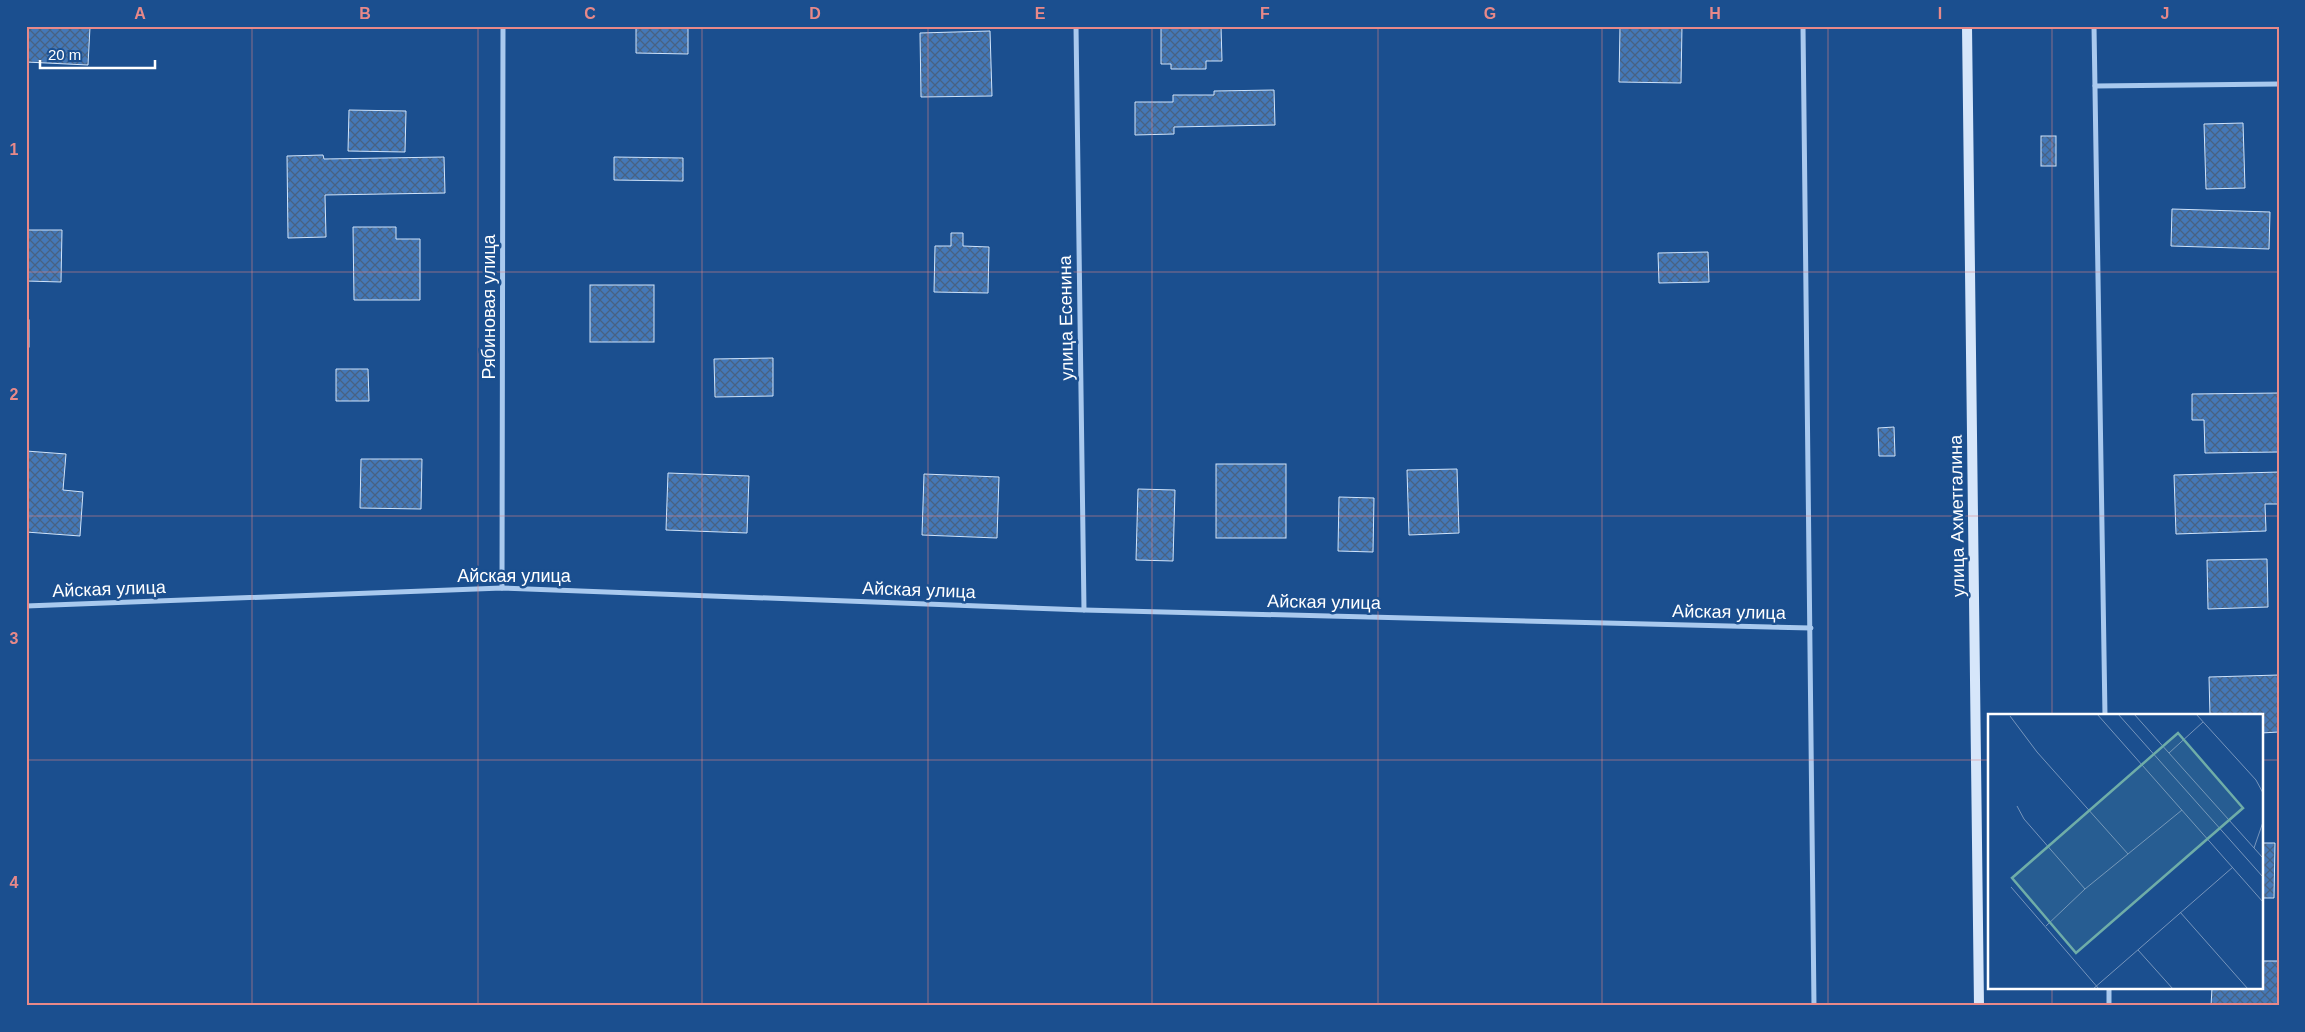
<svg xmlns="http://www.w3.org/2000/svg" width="2305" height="1032" viewBox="0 0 2305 1032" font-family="Helvetica,sans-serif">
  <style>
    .building { fill: url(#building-cross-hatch); stroke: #cfe3fa }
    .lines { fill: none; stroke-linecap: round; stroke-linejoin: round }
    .street { stroke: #a9c9ee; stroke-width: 5 }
    .secondary { stroke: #d6e6fa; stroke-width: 10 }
    .grid { fill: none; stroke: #e88989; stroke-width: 1; stroke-opacity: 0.55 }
    .labels { text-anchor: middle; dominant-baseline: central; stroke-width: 5; stroke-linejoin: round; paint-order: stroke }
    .street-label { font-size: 18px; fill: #fff; stroke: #1b4f8f }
    .inset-road { fill: none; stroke: #7695bc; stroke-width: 1 }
    .view { fill: #6fada8; fill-opacity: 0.15; stroke: #6fada8; stroke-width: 2.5 }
    .inset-edge { fill: none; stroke: #fff; stroke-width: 2.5 }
    .neatline { fill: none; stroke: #e88989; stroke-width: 2 }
    .grid-label { font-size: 16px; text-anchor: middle; font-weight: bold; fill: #e88989 }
  </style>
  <defs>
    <pattern id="building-cross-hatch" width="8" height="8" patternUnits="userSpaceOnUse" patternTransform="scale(1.25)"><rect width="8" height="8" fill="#4478b7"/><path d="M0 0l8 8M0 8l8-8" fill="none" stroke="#486282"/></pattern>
  </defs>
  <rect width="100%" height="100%" fill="#1b4f8f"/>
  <!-- building -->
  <g class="building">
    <polygon points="26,26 90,27 88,65 26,62"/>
    <polygon points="636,26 688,26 688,54 636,53"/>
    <polygon points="1161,26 1221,26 1222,61 1206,61 1206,69 1171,69 1171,64 1161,64"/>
    <polygon points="1620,26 1682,26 1681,83 1619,82"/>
    <polygon points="990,31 992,96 921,97 920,33"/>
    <polygon points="1274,90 1275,125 1174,127 1174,134 1135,135 1135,102 1173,102 1173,95 1214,95 1214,91"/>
    <polygon points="349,110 406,111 405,152 348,151"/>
    <polygon points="2243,123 2245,188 2206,189 2204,124"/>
    <rect x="2041" y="136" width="15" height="30"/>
    <polygon points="323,155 324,159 444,157 445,193 325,195 326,237 288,238 287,156"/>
    <polygon points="614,157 683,158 683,181 614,180"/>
    <polygon points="2172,209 2270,212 2269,249 2171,246"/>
    <polygon points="353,227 396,227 396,239 420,239 420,300 354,300"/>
    <polygon points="26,230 62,230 61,282 26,281"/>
    <polygon points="951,233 963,233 963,246 989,247 988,293 934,292 935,246 951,246"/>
    <polygon points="1708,252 1709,282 1659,283 1658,253"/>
    <rect x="590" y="285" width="64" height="57"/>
    <rect x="26" y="320" width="3" height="27"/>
    <polygon points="773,358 773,396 715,397 714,359"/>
    <polygon points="336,369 368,369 369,401 336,401"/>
    <polygon points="2279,393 2279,452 2205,453 2204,420 2192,420 2192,394"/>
    <polygon points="1894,427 1895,456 1879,456 1878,428"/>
    <polygon points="26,451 66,454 63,490 83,492 80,536 26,532"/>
    <polygon points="361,459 422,459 421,509 360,508"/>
    <rect x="1216" y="464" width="70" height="74"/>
    <polygon points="1457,469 1459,533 1409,535 1407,470"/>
    <polygon points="2279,472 2279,504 2265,504 2266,531 2176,534 2174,475"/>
    <polygon points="668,473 749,476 747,533 666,530"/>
    <polygon points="924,474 999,477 997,538 922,535"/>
    <polygon points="1138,489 1175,490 1173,561 1136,560"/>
    <polygon points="1339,497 1374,498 1373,552 1338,551"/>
    <polygon points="2267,559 2268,607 2208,609 2207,560"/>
    <polygon points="2279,675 2279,732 2261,733 2261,716 2210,716 2209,677"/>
    <polygon points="2261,830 2262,843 2275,843 2274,898 2261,898"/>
    <polygon points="2261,961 2279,961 2279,1006 2211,1006 2212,988 2261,988"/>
  </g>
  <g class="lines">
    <!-- street -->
    <g class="street">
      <polyline points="1076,26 1084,610"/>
      <polyline points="1803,26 1814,1006"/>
      <polyline points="2094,26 2105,716"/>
      <polyline points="2095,86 2279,84"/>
      <polyline points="502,588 503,26"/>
      <polyline points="26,606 502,588 1084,610 1811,628"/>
      <polyline points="2109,988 2109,1006"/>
    </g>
    <!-- secondary -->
    <polyline class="secondary" points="1967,26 1979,1006"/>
  </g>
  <!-- grid -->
  <path class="grid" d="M252,26v980M478,26v980M702,26v980M928,26v980M1152,26v980M1378,26v980M1602,26v980M1828,26v980M2052,26v690M26,272h2253M26,516h2253M26,760h1963M2261,760h18M2052,988v18"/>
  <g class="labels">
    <!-- street labels -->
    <g class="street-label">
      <text transform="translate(489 307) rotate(-90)">Рябиновая улица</text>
      <text transform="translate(1066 318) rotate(-91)">улица Есенина</text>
      <text transform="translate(1957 516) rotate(-91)">улица Ахметгалина</text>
      <text x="514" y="576">Айская улица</text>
      <text transform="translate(109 589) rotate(-2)">Айская улица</text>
      <text transform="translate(919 590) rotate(2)">Айская улица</text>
      <text transform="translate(1324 602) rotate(1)">Айская улица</text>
      <text transform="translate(1729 612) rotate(1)">Айская улица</text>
    </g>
  </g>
  <!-- overview -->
  <g transform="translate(1988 714)">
    <rect width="275" height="275" fill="#1b4f8f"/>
    <path class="inset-road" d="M109,0l166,188M130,0l145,163M146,0l129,144M208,0l60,66 7,13M22,2l27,36 91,102M181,39l34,-31M29,92l7,13 61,70M266,134l9,-26M23,173l88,102M192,198l68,77M58,212l39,-37 97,-79M150,236l35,39M105,275l140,-122"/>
    <path class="view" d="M190,19l65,75 -167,145 -64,-75z"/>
    <rect width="275" height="275" class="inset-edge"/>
  </g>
  <!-- border -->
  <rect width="2305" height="1032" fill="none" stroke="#1b4f8f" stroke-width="55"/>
  <!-- scale -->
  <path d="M40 60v8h115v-8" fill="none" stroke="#ffffff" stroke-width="2.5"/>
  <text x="48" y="60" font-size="15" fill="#ffffff" stroke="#1b4f8f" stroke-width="4" paint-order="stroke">20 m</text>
  <rect x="28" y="28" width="2250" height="976" class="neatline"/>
  <g class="grid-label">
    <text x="140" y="19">A</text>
    <text x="365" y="19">B</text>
    <text x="590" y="19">C</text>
    <text x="815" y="19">D</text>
    <text x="1040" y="19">E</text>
    <text x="1265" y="19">F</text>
    <text x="1490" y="19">G</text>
    <text x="1715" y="19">H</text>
    <text x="1940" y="19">I</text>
    <text x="2165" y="19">J</text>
    <text x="14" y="155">1</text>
    <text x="14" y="400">2</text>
    <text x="14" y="644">3</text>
    <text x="14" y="888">4</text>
  </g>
</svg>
